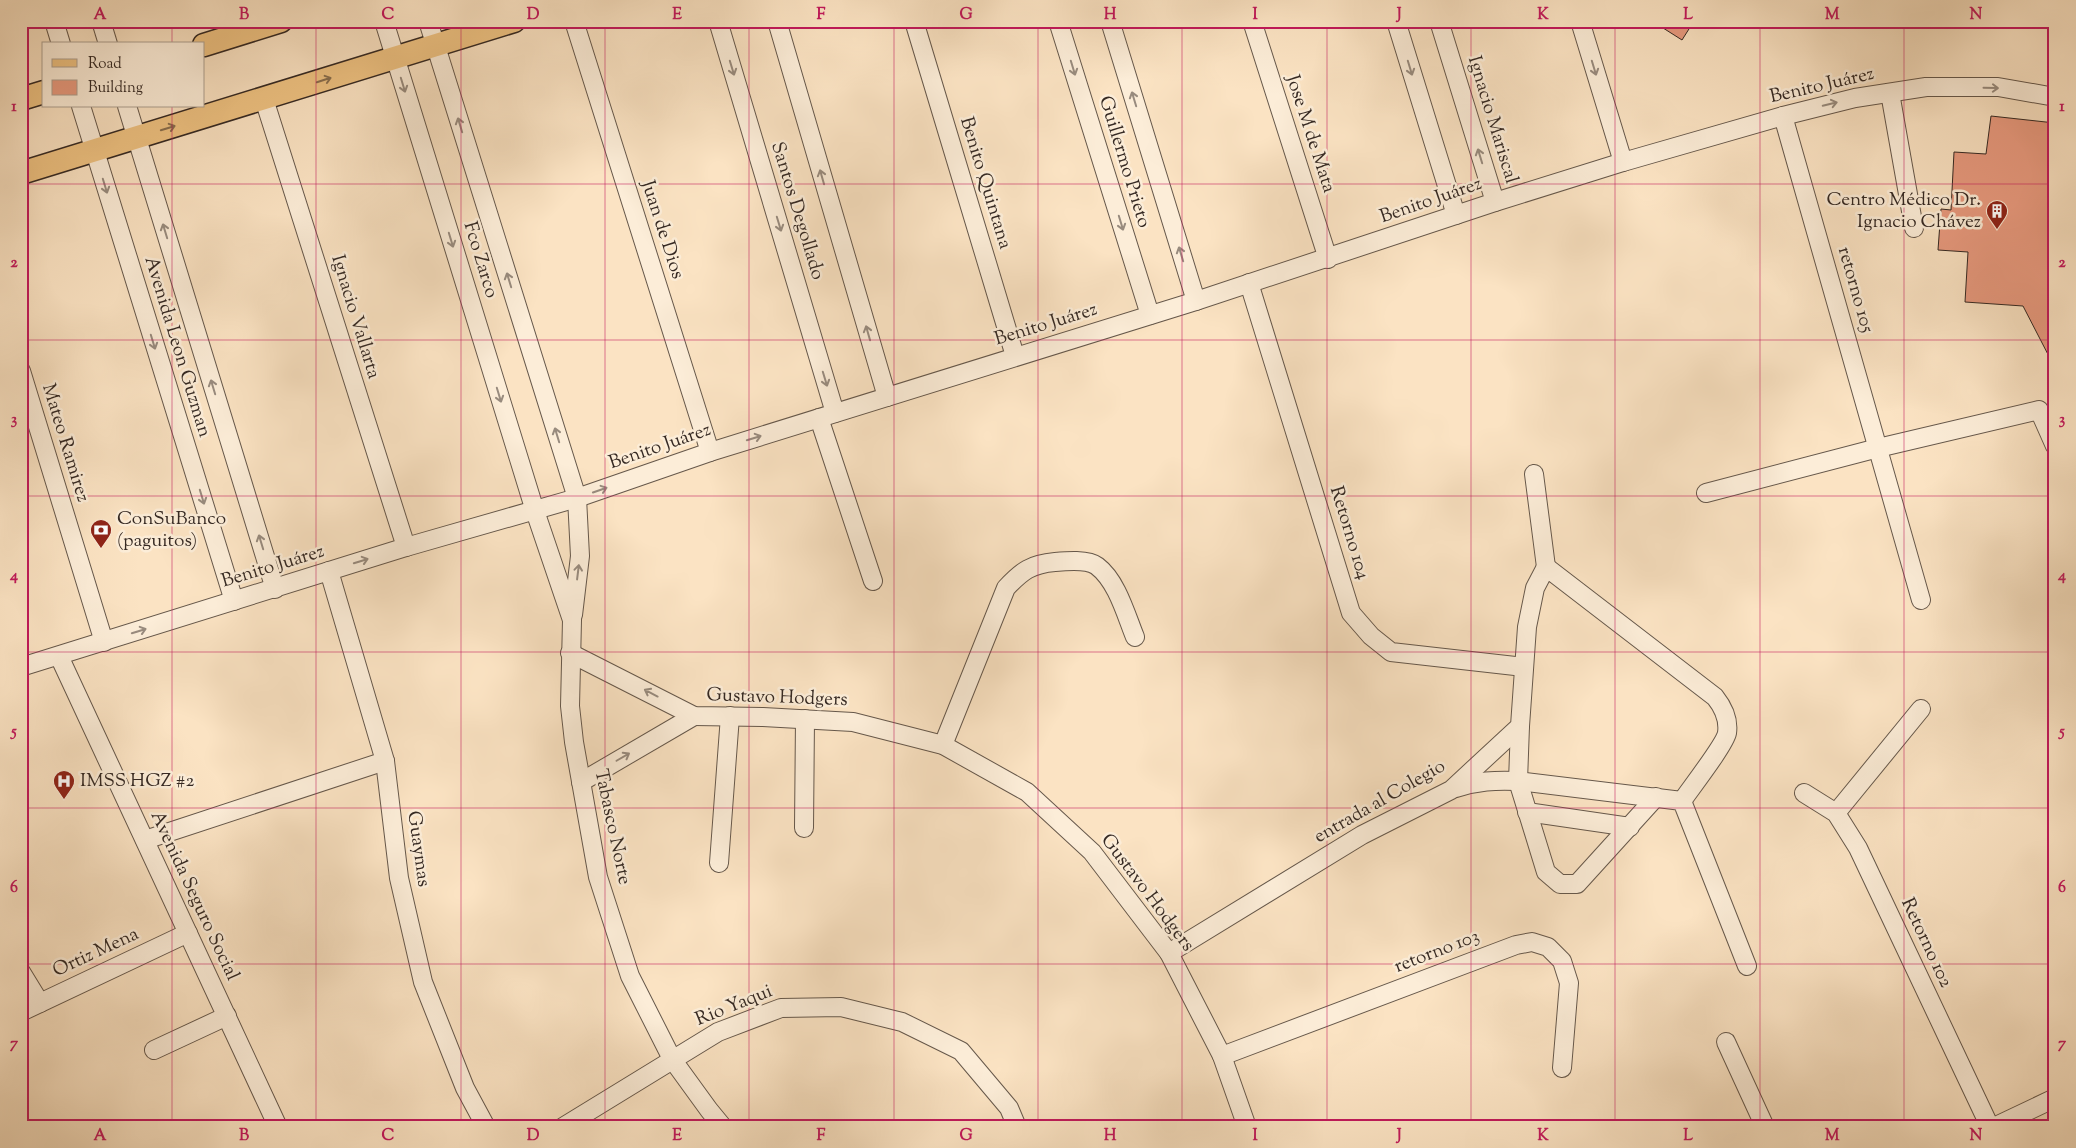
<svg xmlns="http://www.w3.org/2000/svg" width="2076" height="1148" viewBox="0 0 2076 1148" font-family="'Sorts Mill Goudy',serif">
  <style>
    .building { fill: #e89a7f; stroke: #352923 }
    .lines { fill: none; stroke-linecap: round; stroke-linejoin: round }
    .minor-casing { stroke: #66584b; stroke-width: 20 }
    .major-casing { stroke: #352923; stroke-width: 25 }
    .minor { stroke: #fcedd8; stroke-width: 18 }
    .major { stroke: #eec282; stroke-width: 22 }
    .oneway { stroke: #988b7e }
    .oneway2 { stroke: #886e4e }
    .grid { fill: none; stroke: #c2185b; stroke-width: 1; stroke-opacity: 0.55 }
    .labels { text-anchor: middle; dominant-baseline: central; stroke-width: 5; stroke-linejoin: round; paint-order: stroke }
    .street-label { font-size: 19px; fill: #352923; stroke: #fcedd8 }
    .poi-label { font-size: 19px; fill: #352923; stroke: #fcedd8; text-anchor: start }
    .neatline { fill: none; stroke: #c2185b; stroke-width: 2 }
    .grid-label { font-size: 16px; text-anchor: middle; font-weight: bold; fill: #c2185b }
  </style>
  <rect width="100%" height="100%" fill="#fbe3c3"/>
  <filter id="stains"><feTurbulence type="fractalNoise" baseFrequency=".004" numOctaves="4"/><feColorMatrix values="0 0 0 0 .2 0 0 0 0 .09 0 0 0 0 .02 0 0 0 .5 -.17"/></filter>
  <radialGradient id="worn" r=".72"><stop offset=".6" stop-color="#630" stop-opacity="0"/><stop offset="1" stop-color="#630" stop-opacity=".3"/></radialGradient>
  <!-- building -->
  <g class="building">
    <polygon points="1652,21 1694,21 1682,40"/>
    <polygon points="1991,116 2055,123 2055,368 2023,306 1965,302 1968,252 1938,250 1941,209 1951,210 1954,152 1986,154"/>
  </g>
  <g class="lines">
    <!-- minor casing -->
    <g class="minor-casing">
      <g id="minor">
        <polyline points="54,21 61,44"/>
        <polyline points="101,21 108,44"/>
        <polyline points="384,21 535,511 572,620 570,706 574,742 598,877 630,976 672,1059 709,1110 723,1127"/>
        <polyline points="428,21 577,498 580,556 573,615"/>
        <polyline points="574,21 710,452"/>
        <polyline points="718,21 835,413"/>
        <polyline points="777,21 887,397"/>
        <polyline points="914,21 1015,356"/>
        <polyline points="1058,21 1150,315"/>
        <polyline points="1110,21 1196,301"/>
        <polyline points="1252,21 1328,259"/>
        <polyline points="1396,21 1456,215"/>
        <polyline points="1439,21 1495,202"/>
        <polyline points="1580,21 1623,162"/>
        <polyline points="1890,93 1914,228"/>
        <polyline points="264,99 406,547"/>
        <polyline points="81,106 234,601"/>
        <polyline points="127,106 275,589"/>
        <polyline points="1783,116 1921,600"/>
        <polyline points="1249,283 1351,613 1371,636 1391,652 1524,667"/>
        <polyline points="21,371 104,642"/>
        <polyline points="819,418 873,581"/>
        <polyline points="1534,474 1546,567"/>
        <polyline points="1706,493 1878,448 2039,410 2055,446"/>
        <polyline points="329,571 385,761 399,878 423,982 465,1088 486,1127"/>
        <polyline points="570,653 694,716 763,717 853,722 943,745 1027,792 1092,852 1169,953 1222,1056 1247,1127"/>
        <polyline points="59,656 278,1127"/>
        <polyline points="21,667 406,547 577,498 710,452 1196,301 1495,202 1623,162 1783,116 1855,98 1926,87 1998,87 2055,97"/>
        <polyline points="1520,726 1518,781 1546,872 1560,884 1577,884 1656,797"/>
        <path d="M943,745l63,-157c16,-17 25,-24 49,-26 11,-1 33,-3 42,4 20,15 29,49 38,71"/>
        <polyline points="581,782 694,716"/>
        <path d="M1456,788c21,-7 39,-8 62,-7l164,20 65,165"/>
        <polyline points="1804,793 1836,813 1858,848 1990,1127"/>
        <polyline points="1527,812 1630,827"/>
        <polyline points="1836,813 1921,709"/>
        <polyline points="804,828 805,719"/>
        <polyline points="145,840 385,761"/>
        <polyline points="719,863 730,716"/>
        <path d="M1169,953l193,-118 89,-45 69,-64 7,-99 8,-39 11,-21 169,130c8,10 14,22 12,36 -2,11 -36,55 -45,68"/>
        <polyline points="21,972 40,1003"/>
        <polyline points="21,1012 188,933"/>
        <polyline points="1726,1042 1765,1127"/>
        <polyline points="154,1050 227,1016"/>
        <polyline points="1222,1056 1516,945 1532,942 1548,947 1562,961 1569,983 1562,1068"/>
        <polyline points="563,1127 718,1032 781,1008 841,1007 902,1022 961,1051 1009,1108 1017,1127"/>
        <polyline points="1994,1127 2055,1098"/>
        <polyline points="2053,1127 2055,1126"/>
      </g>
    </g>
    <!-- major casing -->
    <g class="major-casing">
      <g id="major">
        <polyline points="204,45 281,21"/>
        <polyline points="21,99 44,92"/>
        <polyline points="21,173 514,21"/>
      </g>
    </g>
    <!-- minor -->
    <use href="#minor" class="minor"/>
    <!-- major -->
    <use href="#major" class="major"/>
  </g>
  <!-- one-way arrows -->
  <defs><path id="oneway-shaft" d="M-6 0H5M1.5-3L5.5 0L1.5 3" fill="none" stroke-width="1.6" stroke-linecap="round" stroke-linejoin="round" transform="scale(1.25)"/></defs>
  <g class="oneway">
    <use href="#oneway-shaft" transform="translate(732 68) rotate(73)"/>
    <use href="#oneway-shaft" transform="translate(1073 68) rotate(73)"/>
    <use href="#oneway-shaft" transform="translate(1410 68) rotate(73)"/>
    <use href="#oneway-shaft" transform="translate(1594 68) rotate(73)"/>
    <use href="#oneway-shaft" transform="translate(403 85) rotate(73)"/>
    <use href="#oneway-shaft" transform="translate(1991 88) rotate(1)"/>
    <use href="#oneway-shaft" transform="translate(1134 99) rotate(-107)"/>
    <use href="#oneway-shaft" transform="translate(1830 104) rotate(-14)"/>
    <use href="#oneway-shaft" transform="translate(460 125) rotate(-107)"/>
    <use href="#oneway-shaft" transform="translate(1480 156) rotate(-107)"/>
    <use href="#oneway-shaft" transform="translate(822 177) rotate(-106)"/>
    <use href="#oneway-shaft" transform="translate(105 186) rotate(73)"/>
    <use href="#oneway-shaft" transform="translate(1121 223) rotate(73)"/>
    <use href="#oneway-shaft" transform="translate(779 224) rotate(73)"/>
    <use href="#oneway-shaft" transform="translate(165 231) rotate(-107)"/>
    <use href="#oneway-shaft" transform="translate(451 240) rotate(73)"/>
    <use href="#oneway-shaft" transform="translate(1181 254) rotate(-107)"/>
    <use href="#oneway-shaft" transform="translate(509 280) rotate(-107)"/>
    <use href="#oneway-shaft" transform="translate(868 333) rotate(-106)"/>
    <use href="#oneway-shaft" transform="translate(153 342) rotate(73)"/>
    <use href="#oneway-shaft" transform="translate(825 379) rotate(73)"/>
    <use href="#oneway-shaft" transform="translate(213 387) rotate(-107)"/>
    <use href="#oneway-shaft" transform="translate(499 395) rotate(73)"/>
    <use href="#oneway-shaft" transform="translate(557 435) rotate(-107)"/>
    <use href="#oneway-shaft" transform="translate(754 438) rotate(-17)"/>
    <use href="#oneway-shaft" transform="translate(600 490) rotate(-19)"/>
    <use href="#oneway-shaft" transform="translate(202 497) rotate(73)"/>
    <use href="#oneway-shaft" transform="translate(261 542) rotate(-107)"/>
    <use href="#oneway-shaft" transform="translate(361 561) rotate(-17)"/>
    <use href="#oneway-shaft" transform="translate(578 572) rotate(-83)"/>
    <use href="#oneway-shaft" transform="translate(139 631) rotate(-17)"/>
    <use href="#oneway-shaft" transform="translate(651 693) rotate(-152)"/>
    <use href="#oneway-shaft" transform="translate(623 757) rotate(-30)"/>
  </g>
  <g class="oneway2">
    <use href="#oneway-shaft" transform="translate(324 80) rotate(-18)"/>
    <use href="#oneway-shaft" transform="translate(168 128) rotate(-17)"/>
  </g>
  <!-- grid -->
  <path class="grid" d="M172,21v23M316,21v1106M461,21v1106M605,21v1106M749,21v1106M894,21v1106M1038,21v1106M1182,21v1106M1327,21v1106M1471,21v1106M1615,21v1106M1760,21v1106M1904,21v1106M172,106v1021M21,184h2034M21,340h2034M21,496h2034M21,652h2034M21,808h2034M21,964h2034"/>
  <!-- icons -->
  <defs>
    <g id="building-pin" transform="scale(1.125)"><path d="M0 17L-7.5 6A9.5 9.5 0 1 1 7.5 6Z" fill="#8f2418" stroke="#fcedd8"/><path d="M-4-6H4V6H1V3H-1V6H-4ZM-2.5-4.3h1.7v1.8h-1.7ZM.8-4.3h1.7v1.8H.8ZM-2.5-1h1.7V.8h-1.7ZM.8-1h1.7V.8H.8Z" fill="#fff"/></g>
    <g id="bank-pin" transform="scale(1.125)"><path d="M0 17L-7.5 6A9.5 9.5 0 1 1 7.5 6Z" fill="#8f2418" stroke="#fcedd8"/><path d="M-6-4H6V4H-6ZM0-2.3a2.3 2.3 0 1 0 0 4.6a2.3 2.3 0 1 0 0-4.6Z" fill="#fff"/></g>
    <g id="hospital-pin" transform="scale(1.125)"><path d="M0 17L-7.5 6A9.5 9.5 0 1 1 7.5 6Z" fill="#8f2418" stroke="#fcedd8"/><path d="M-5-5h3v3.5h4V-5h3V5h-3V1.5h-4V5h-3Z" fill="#fff"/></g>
  </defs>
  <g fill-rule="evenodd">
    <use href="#building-pin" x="1997" y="211"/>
    <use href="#bank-pin" x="101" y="530"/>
    <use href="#hospital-pin" x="64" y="781"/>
  </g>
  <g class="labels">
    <!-- street labels -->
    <g class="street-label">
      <text transform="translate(1822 86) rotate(-13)">Benito Juárez</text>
      <text transform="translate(1492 120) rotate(73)">Ignacio Mariscal</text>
      <text transform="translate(1310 134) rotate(72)">Jose M de Mata</text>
      <text transform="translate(1124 162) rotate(73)">Guillermo Prieto</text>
      <text transform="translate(985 183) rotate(73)">Benito Quintana</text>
      <text transform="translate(1431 201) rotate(-19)">Benito Juárez</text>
      <text transform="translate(797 211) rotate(73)">Santos Degollado</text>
      <text transform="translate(662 230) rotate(72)">Juan de Dios</text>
      <text transform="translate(480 260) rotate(73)">Fco Zarco</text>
      <text transform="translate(1855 290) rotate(74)">retorno 105</text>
      <text transform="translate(355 317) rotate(73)">Ignacio Vallarta</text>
      <text transform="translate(1046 325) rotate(-17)">Benito Juárez</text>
      <text transform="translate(177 347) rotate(73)">Avenida Leon Guzman</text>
      <text transform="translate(65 443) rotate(73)">Mateo Ramirez</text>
      <text transform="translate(660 447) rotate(-19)">Benito Juárez</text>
      <text transform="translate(1349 533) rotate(73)">Retorno 104</text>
      <text transform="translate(273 567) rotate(-17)">Benito Juárez</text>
      <text transform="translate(777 698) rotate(2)">Gustavo Hodgers</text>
      <text transform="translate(1380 802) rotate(-30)">entrada al Colegio</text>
      <text transform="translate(612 827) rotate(78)">Tabasco Norte</text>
      <text transform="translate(418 849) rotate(82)">Guaymas</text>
      <text transform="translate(1147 893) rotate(53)">Gustavo Hodgers</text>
      <text transform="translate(194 896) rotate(65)">Avenida Seguro Social</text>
      <text transform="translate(1926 943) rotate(65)">Retorno 102</text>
      <text transform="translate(1437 952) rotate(-21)">retorno 103</text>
      <text transform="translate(96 953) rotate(-25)">Ortiz Mena</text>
      <text transform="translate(734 1006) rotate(-22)">Rio Yaqui</text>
    </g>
    <!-- poi labels -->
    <g class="poi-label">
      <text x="1981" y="200" text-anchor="end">Centro Médico Dr.<tspan x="1981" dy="22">Ignacio Chávez</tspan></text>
      <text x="117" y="519">ConSuBanco<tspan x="117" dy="22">(paguitos)</tspan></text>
      <text x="80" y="781">IMSS HGZ #2</text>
    </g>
  </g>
  <!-- margin -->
  <rect width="2076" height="1148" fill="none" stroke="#fbe3c3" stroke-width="55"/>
  <!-- legend -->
  <rect x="42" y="42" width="162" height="65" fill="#fcedd8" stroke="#ac9f90"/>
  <rect x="52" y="59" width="25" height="8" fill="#eec282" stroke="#ac9f90"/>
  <text x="88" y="68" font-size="15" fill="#352923">Road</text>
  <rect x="52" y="80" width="25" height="15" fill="#e89a7f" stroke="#ac9f90"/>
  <text x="88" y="92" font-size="15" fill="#352923">Building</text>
  <rect x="28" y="28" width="2020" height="1092" class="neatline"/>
  <g class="grid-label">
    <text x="100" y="19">A</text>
    <text x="244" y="19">B</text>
    <text x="388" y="19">C</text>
    <text x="533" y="19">D</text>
    <text x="677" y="19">E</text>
    <text x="821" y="19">F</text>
    <text x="966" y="19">G</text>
    <text x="1110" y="19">H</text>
    <text x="1255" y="19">I</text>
    <text x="1399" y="19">J</text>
    <text x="1543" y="19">K</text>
    <text x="1688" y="19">L</text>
    <text x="1832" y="19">M</text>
    <text x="1976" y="19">N</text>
    <text x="14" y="111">1</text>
    <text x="2062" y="111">1</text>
    <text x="14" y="267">2</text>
    <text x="2062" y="267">2</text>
    <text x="14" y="424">3</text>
    <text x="2062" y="424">3</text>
    <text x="14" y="580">4</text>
    <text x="2062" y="580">4</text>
    <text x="14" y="736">5</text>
    <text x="2062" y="736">5</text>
    <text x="14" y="892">6</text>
    <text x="2062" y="892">6</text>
    <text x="14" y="1048">7</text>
    <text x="2062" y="1048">7</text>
    <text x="100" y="1140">A</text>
    <text x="244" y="1140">B</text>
    <text x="388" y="1140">C</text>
    <text x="533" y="1140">D</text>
    <text x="677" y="1140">E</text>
    <text x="821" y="1140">F</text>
    <text x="966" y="1140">G</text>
    <text x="1110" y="1140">H</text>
    <text x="1255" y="1140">I</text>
    <text x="1399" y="1140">J</text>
    <text x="1543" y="1140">K</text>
    <text x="1688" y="1140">L</text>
    <text x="1832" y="1140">M</text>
    <text x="1976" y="1140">N</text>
  </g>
  <rect width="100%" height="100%" filter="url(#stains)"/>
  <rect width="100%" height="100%" fill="url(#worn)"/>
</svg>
